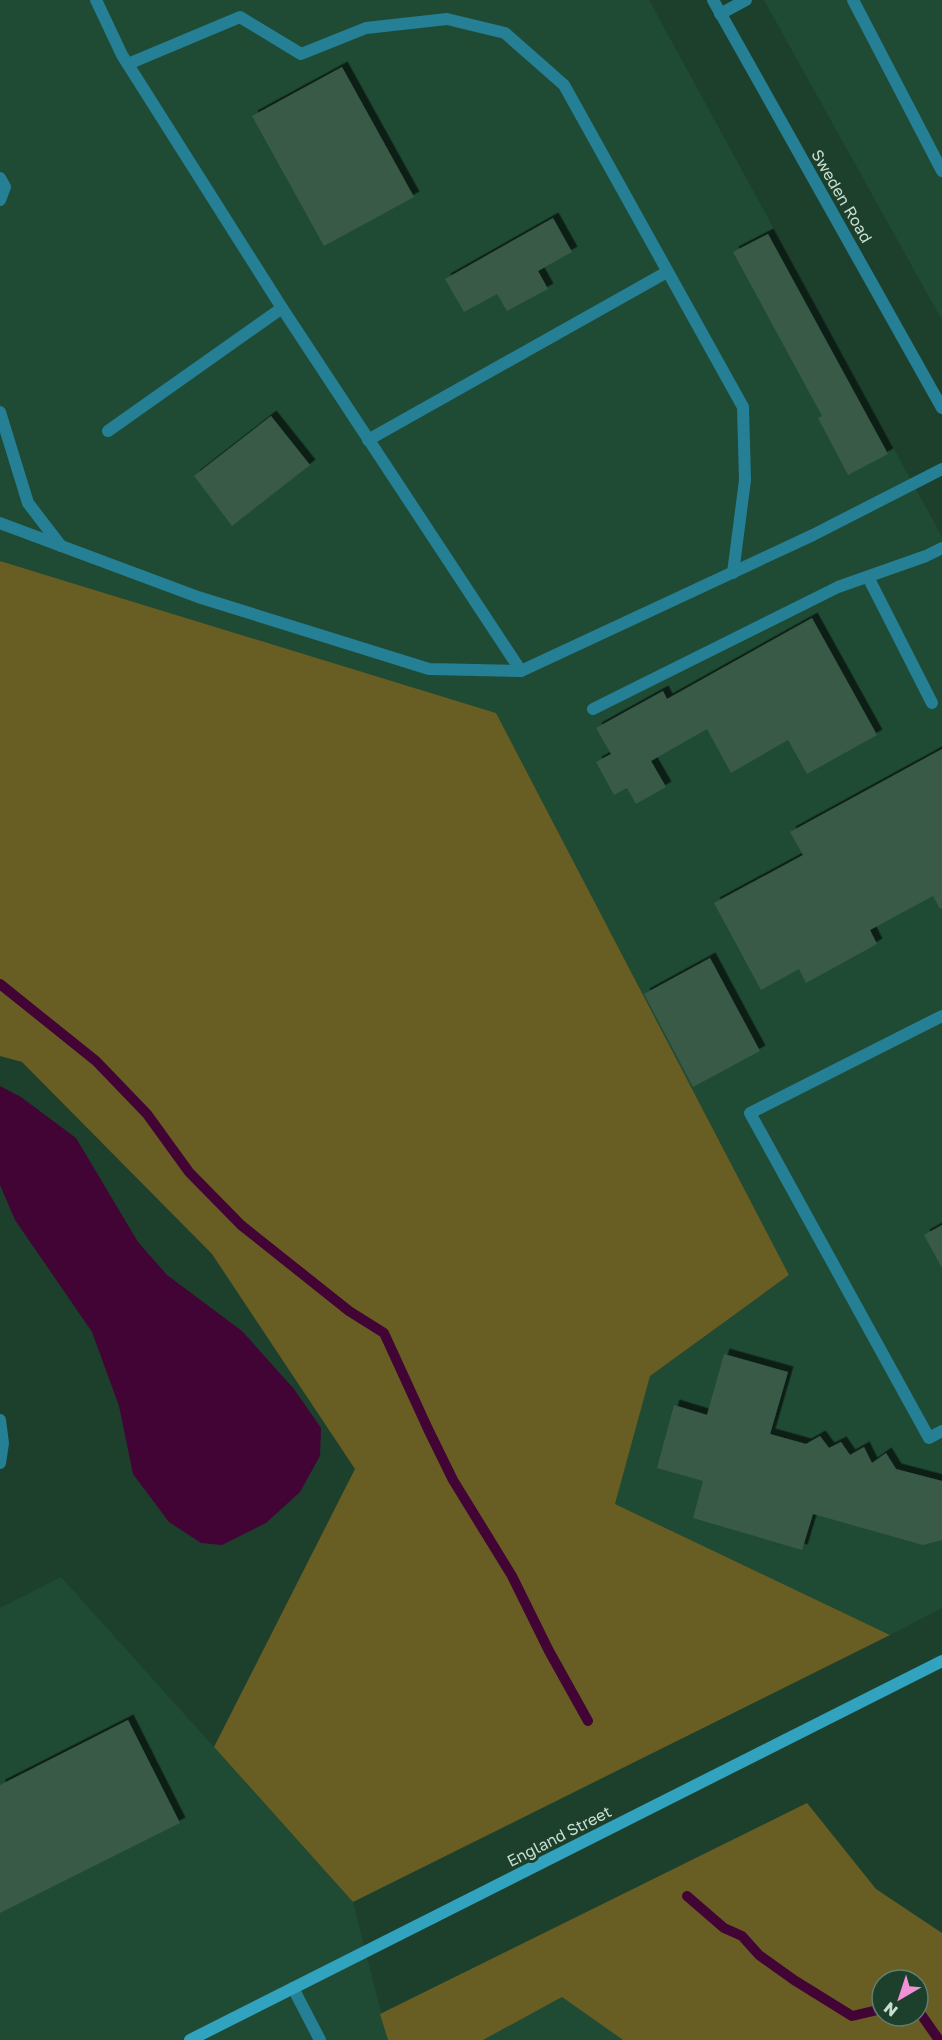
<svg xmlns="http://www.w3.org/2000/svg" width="942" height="2040" viewBox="0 0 942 2040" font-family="'Golos Text',sans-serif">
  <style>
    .built { fill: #1f4b34 }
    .green { fill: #685d23; fill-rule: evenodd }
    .water { fill: #420335 }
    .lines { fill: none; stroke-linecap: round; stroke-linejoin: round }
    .stream { stroke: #420335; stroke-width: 10 }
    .building { fill: #375a46; filter: url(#shadow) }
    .lane { stroke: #257f95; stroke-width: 12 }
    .street { stroke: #257f95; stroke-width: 12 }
    .secondary { stroke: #31a3bf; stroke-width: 12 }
    .labels { text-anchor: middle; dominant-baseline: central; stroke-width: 6; stroke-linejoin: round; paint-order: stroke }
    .street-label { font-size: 16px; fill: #caddd1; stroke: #1d402d }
  </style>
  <defs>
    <filter id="shadow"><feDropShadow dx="5.5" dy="-5.5" stdDeviation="0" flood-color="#0009"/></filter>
  </defs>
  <rect width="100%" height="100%" fill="#1d402d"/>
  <!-- built -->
  <g class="built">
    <polygon points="0,0 649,0 942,537 942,1608 890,1635 615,1504 649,1376 789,1275 496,713 0,561"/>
    <polygon points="764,0 942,0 942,320"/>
    <polygon points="61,1577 353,1902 388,2040 0,2040 0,1608"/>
    <polygon points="562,1997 623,2040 483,2040"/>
  </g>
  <!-- green -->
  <g class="green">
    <polygon points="0,561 496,713 789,1275 650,1376 615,1504 890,1635 353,1902 214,1747 355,1469 212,1254 22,1062 0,1056"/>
    <path d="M807,1803l69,86 66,44v107h-319l-61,-43 -79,43h-95l-8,-26zM882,1980h36v36h-36z"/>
  </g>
  <!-- water -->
  <polygon class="water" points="0,1086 21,1097 76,1138 138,1242 167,1275 242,1331 294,1389 321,1428 320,1456 300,1492 266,1523 222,1545 201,1543 169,1522 133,1474 119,1406 92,1332 15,1220 0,1185"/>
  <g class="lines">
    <!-- stream -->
    <g class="stream">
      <polyline points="0,984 96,1061 147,1114 189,1172 241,1225 349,1311 384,1333 428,1429 453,1480 512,1576 549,1651 588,1721"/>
      <polyline points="687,1896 724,1928 742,1936 759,1955 794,1980 852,2016 882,2009"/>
      <polyline points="918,2010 939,2040"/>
    </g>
  </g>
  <!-- building -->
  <g class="building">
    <polygon points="342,67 414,197 324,246 252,116"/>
    <polygon points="553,218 572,252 538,271 548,289 507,311 497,294 464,312 445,279"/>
    <polygon points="768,234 888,454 848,475 818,418 822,416 733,252"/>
    <polygon points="271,416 310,465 232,526 194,476"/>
    <polygon points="812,618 877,735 807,774 788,740 731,773 707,729 651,761 666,787 636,804 627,788 614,795 596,762 611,754 596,728 663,691 667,699"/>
    <polygon points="942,749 942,908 940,909 933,896 870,930 877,944 806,983 799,969 761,990 714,903 803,855 790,832"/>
    <polygon points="710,958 760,1051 693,1087 644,994"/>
    <polygon points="942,1225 942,1268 924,1235"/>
    <polygon points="724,1354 788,1372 770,1434 806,1444 820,1436 829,1448 841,1442 850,1455 864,1447 872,1463 886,1453 896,1469 942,1481 942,1540 923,1545 813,1514 802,1550 693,1518 703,1481 657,1468 674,1405 707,1415"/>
    <polygon points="128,1720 180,1823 0,1913 0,1785"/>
  </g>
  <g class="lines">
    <!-- lane -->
    <g class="lane">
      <polyline points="96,0 122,55 282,308 521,671"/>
      <polyline points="853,0 942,171"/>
      <polyline points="720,14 746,0"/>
      <polyline points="128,64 240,17 301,54 366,28 447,19 505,33 564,85 743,407 745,480 733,573"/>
      <polyline points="0,178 5,187 0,200"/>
      <polyline points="0,412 28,503 61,546"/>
      <polyline points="108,431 282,308"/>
      <polyline points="368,440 667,272"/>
      <polyline points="0,523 198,597 429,669 521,671 813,535 942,469"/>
      <polyline points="868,577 932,703"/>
      <polyline points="593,709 838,587 926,556 942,548"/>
      <polyline points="942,1016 750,1113 929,1438 942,1431"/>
      <polyline points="0,1420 3,1443 0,1463"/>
    </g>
    <!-- street -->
    <g class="street">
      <polyline points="713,0 942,408"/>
      <polyline points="293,1988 320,2040"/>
    </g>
    <!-- secondary -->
    <polyline class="secondary" points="190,2040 942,1661"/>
  </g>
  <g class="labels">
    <!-- street labels -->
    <g class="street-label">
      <text transform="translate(842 196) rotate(60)">Sweden Road</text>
      <text transform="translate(559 1836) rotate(-27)">England Street</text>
    </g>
  </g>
  <!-- north arrow -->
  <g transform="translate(900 1998) rotate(219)"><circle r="28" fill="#1d402d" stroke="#627f6f" stroke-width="1.5"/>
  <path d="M0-4.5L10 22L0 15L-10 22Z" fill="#f291d6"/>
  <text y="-9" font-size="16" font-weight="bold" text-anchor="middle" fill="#caddd1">N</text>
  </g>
</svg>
